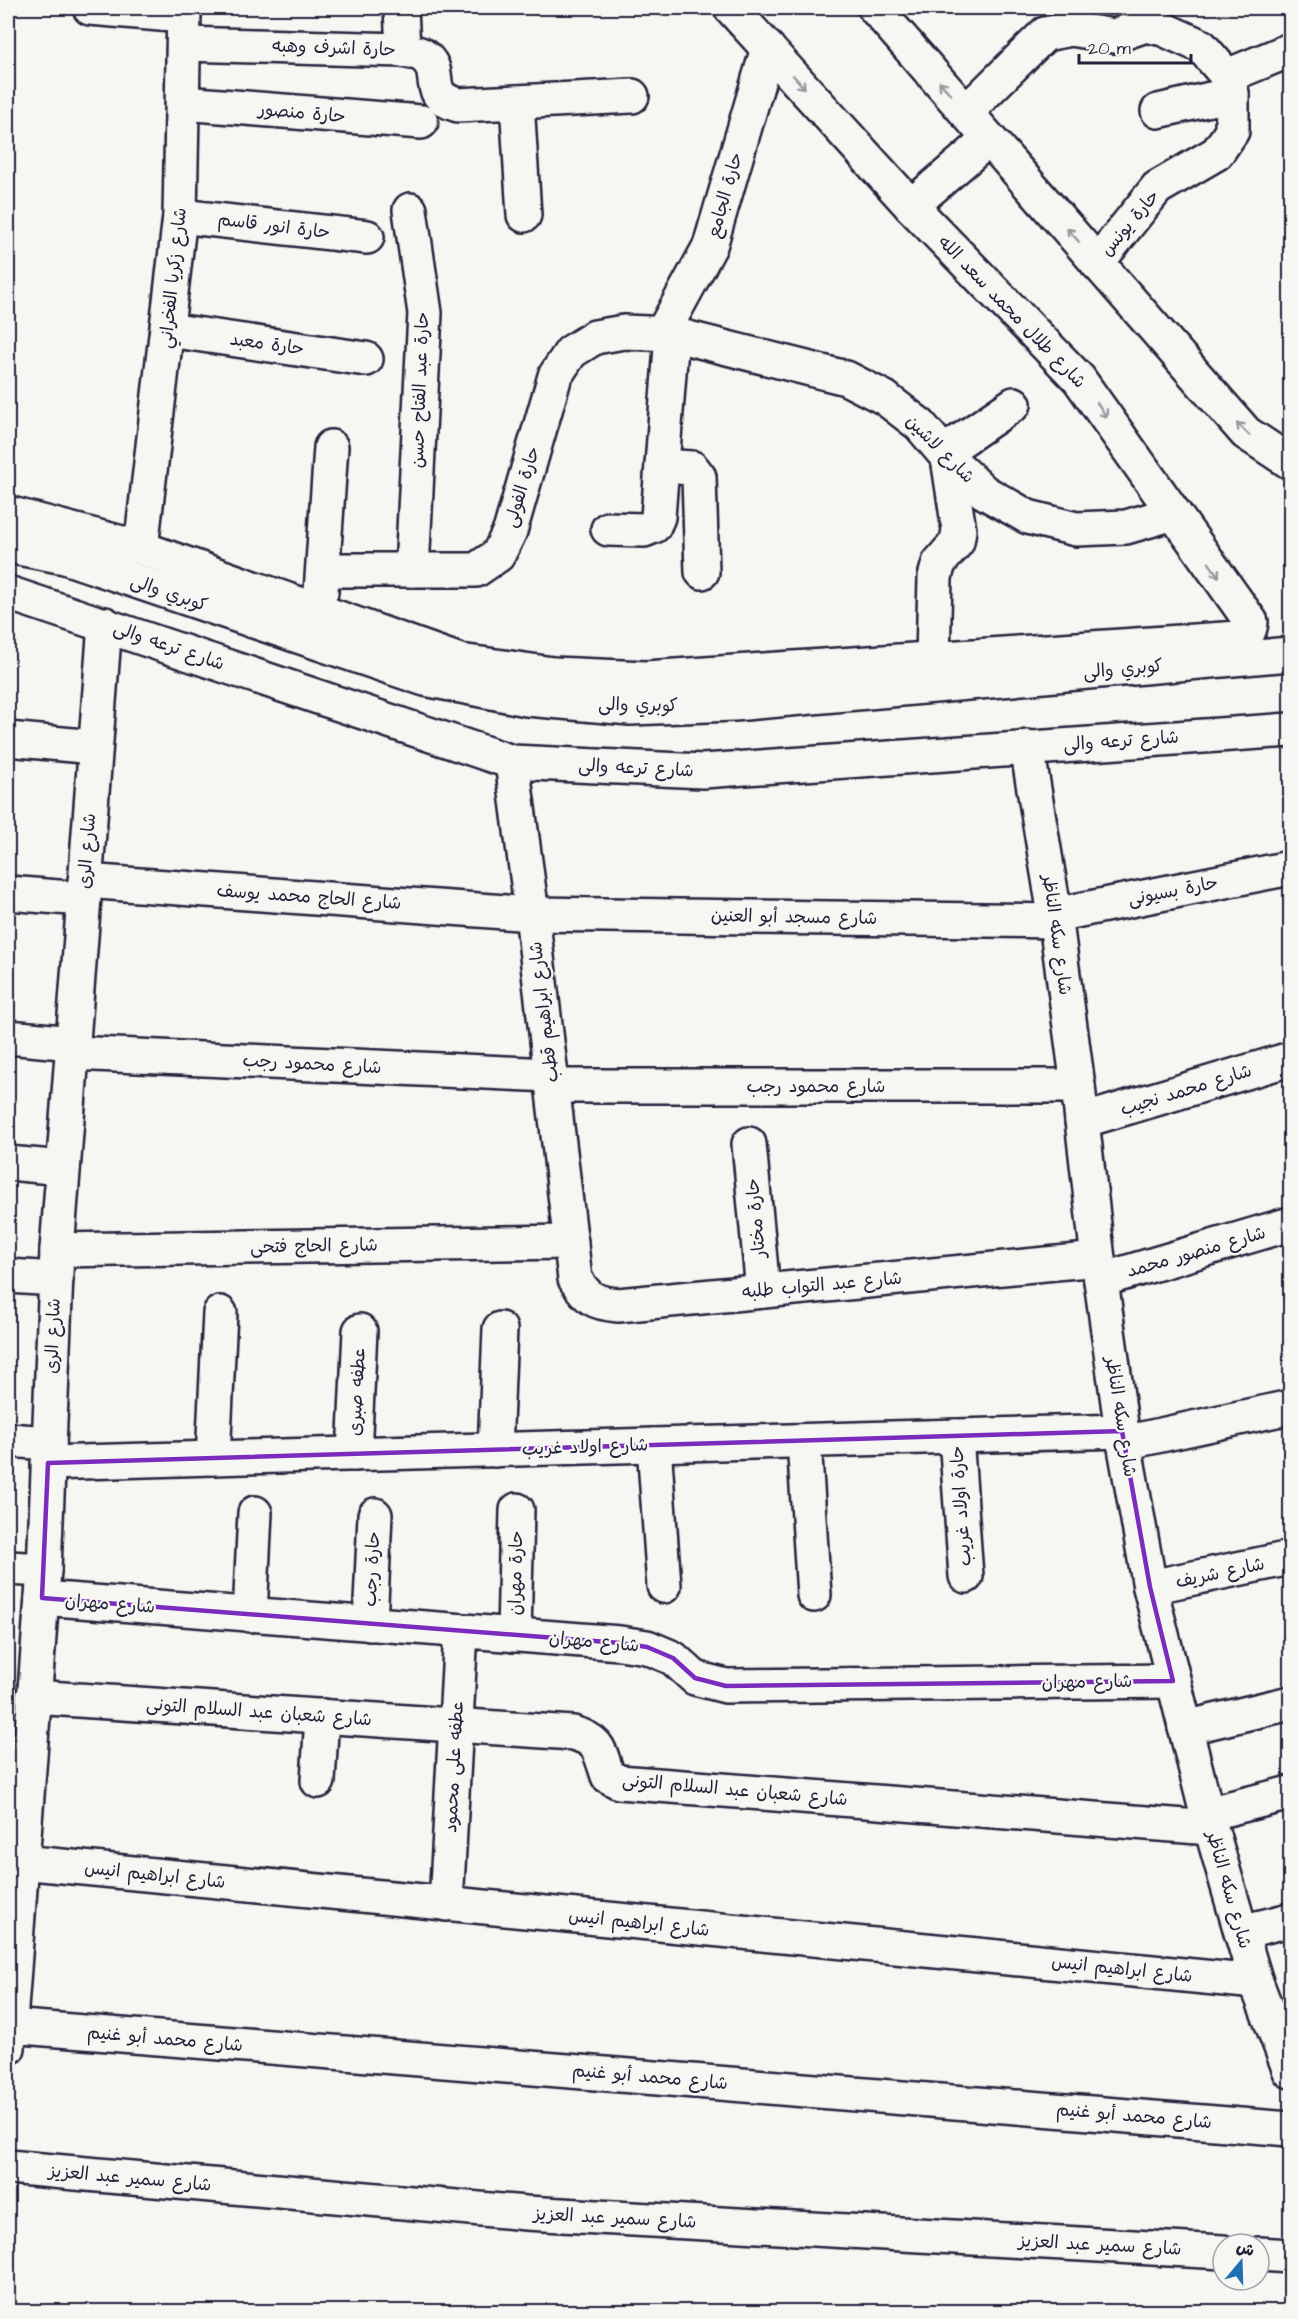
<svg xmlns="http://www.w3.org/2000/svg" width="1298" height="2319" viewBox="0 0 1298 2319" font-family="'Architects Daughter','Playpen Sans Arabic',sans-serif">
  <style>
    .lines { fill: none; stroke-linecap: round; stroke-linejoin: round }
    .minor-casing { stroke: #22223b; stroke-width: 38 }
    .secondary-casing { stroke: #22223b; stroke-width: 38 }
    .minor { stroke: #f6f6f2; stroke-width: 33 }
    .secondary { stroke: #f6f6f2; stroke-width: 33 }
    .oneway { stroke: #9797a0 }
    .marked { fill: none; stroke: #7b2cbf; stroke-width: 4.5; stroke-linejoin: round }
    .labels { text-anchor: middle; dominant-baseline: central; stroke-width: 4.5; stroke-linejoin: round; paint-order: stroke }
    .street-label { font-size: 18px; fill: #22223b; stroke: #f6f6f2 }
  </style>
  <rect width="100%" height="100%" fill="#f6f6f2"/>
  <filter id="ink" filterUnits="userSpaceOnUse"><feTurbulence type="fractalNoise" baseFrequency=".0167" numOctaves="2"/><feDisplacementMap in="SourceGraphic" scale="12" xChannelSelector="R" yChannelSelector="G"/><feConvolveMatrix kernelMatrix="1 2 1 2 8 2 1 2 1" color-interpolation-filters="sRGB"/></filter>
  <g filter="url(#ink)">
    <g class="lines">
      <!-- minor casing -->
      <g class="minor-casing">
        <g id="minor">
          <polyline points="90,8 184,16"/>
          <polyline points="401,8 403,50"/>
          <polyline points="875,8 1246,433 1290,462"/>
          <path d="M184,44l219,6c6,2 14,2 19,5 25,17 -2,39 36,50l174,-9"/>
          <polyline points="1227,76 1290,50"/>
          <polyline points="517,102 524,215"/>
          <polyline points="183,103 421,122"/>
          <polyline points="1158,111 1232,94"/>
          <polyline points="966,112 1045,34 1071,29 1114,36 1146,25 1163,29 1201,46 1227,76 1232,94 1232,131 1217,153 1157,188 1097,263"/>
          <polyline points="911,206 989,139"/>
          <polyline points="410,210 425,313 412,570"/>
          <polyline points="180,216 367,237"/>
          <polyline points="168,330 366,359"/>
          <polyline points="662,334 710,246 768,48"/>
          <polyline points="944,452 1014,404"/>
          <polyline points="662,466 692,468 699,477 702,572"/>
          <path d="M8,513l133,35 319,113 93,13 93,4 593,-40c9,-4 11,-6 12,-16l-172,-243 -168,-173 -180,-198"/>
          <polyline points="608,529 644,530 654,526 658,517 672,334"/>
          <polyline points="141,548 180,216 184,8"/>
          <polyline points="323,570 476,570 498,555 510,531 555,376 571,352 595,337 624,332 672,334 846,378 885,398 920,425 948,458 984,492 1028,517 1076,529 1126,527 1174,513"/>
          <polyline points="321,592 331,447"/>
          <polyline points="8,593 512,762 703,771 1290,730"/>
          <polyline points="933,660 935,577 939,563 957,542 959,530 948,458"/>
          <polyline points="8,739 94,747"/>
          <polyline points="1027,747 1055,915 1078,1086 1098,1259 1122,1431 1150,1587 1207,1814 1241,1932 1256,1982 1290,2071"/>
          <path d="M512,762l20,152 43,365c13,20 20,24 43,26l480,-46"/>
          <polyline points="85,881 532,914 1056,921"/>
          <polyline points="8,893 83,899"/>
          <polyline points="1055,915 1290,868"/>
          <polyline points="8,1037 73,1043"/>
          <polyline points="72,1053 551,1075"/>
          <polyline points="553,1086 1078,1086"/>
          <polyline points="1082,1121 1290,1059"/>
          <polyline points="749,1144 763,1291"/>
          <polyline points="8,1163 63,1168"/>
          <polyline points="57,1250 571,1242"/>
          <polyline points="8,1276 56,1279"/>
          <polyline points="1101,1280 1290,1224"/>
          <polyline points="956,1436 966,1576"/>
          <polyline points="8,1440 49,1443"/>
          <polyline points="804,1441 814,1595"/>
          <polyline points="1124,1443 1290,1407"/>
          <polyline points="654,1445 664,1586"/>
          <polyline points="495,1450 500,1329"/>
          <polyline points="354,1454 360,1331"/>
          <polyline points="213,1458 220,1313"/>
          <polyline points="48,1463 1122,1431"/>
          <polyline points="8,1568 44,1570"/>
          <polyline points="1150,1587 1290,1558"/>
          <polyline points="42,1598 620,1643 647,1647 673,1658 695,1678 726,1686 1173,1681"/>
          <polyline points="250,1615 255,1513"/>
          <polyline points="370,1624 375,1515"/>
          <polyline points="514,1635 517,1510"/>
          <path d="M33,1697l540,36c28,8 26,18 35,43l11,6 592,46"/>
          <polyline points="1185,1728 1290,1703"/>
          <polyline points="318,1781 322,1716"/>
          <polyline points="1207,1814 1290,1793"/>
          <polyline points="21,1862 1256,1982"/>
          <polyline points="446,1904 461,1631"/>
          <polyline points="1241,1932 1290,1920"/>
          <polyline points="9,2026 1290,2129"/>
          <polyline points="8,2048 44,1570 57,1250 105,624"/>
          <polyline points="8,2167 526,2213 1223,2252"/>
          <polyline points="1259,2254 1290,2256"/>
        </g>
      </g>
      <!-- secondary casing -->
      <g class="secondary-casing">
        <polyline id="secondary" points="8,546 65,557 425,679 527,699 630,708 734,704 1290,654"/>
      </g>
      <!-- minor -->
      <use href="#minor" class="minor"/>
      <!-- secondary -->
      <use href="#secondary" class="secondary"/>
    </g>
    <!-- one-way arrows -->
    <defs><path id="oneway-shaft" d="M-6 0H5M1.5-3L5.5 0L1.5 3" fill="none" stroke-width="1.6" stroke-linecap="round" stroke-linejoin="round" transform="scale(1.5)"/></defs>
    <g class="oneway">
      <use href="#oneway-shaft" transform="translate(799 82) rotate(48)"/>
      <use href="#oneway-shaft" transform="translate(945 88) rotate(-131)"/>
      <use href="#oneway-shaft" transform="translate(1073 235) rotate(-131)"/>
      <use href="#oneway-shaft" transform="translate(1102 410) rotate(55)"/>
      <use href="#oneway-shaft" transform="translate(1243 429) rotate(-135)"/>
      <use href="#oneway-shaft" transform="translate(1214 570) rotate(55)"/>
    </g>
  </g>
  <!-- marked area -->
  <path class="marked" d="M1122,1431l28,156 23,94 -447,5 -31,-8 -22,-20 -26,-11 -27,-4 -578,-45 6,-135z"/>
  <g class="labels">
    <!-- street labels -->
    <g class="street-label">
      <text transform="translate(334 48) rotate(2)">حارة اشرف وهبه</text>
      <text transform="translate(302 113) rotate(5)">حارة منصور</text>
      <text transform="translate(725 195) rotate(-74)">حارة الجامع</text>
      <text transform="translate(1130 223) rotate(-50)">حارة يونس</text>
      <text transform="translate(274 226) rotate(7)">حارة انور قاسم</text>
      <text transform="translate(173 278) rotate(-84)">شارع زكريا الفخراني</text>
      <text transform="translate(1012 312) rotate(46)">شارع طلال محمد سعد الله</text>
      <text transform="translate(267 344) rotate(8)">حارة معبد</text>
      <text transform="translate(420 390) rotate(-88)">حارة عبد الفتاح حسن</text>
      <text transform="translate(940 449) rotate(45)">شارع لاشين</text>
      <text transform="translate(522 487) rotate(-73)">حارة الفولى</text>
      <text transform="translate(169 593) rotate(19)">كوبري والى</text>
      <text transform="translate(169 646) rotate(19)">شارع ترعه والى</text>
      <text transform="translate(1123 669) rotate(-5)">كوبري والى</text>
      <text transform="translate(638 705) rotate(1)">كوبري والى</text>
      <text transform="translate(1121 741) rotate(-4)">شارع ترعه والى</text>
      <text transform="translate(636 768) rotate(3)">شارع ترعه والى</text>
      <text transform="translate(87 851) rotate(-86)">شارع الرى</text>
      <text transform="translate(1173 891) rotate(-11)">حارة بسيونى</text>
      <text transform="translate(309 897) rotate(4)">شارع الحاج محمد يوسف</text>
      <text transform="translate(794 917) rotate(1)">شارع مسجد أبو العنين</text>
      <text transform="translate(1057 935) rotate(82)">شارع سكه الناظر</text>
      <text transform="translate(544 1012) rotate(-97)">شارع ابراهيم قطب</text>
      <text transform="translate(312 1064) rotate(3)">شارع محمود رجب</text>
      <text x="816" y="1086">شارع محمود رجب</text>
      <text transform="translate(1186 1090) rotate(-17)">شارع محمد نجيب</text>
      <text transform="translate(756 1218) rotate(-95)">حارة مختار</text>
      <text transform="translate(314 1246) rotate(-1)">شارع الحاج فتحى</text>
      <text transform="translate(1196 1252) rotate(-16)">شارع منصور محمد</text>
      <text transform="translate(822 1285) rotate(-5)">شارع عبد التواب طلبه</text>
      <text transform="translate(53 1336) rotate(-88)">شارع الرى</text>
      <text transform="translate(357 1392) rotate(-87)">عطفه صبرى</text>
      <text transform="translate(1121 1417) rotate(81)">شارع سكه الناظر</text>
      <text transform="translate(585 1447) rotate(-2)">شارع اولاد غريب</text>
      <text transform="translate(961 1506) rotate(-94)">حارة اولاد غريب</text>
      <text transform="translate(372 1569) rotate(-87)">حارة رجب</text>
      <text transform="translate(516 1573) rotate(-89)">حارة مهران</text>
      <text transform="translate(1220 1573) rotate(-12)">شارع شريف</text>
      <text transform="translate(110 1604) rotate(4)">شارع مهران</text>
      <text transform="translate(594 1642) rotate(5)">شارع مهران</text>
      <text transform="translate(1087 1682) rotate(-1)">شارع مهران</text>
      <text transform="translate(259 1712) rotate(4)">شارع شعبان عبد السلام التونى</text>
      <text transform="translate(454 1767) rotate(-87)">عطفه على محمود</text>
      <text transform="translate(735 1790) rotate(5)">شارع شعبان عبد السلام التونى</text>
      <text transform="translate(155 1875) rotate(6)">شارع ابراهيم انيس</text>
      <text transform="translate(1229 1890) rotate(74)">شارع سكه الناظر</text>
      <text transform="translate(639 1923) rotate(6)">شارع ابراهيم انيس</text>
      <text transform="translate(1122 1969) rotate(6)">شارع ابراهيم انيس</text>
      <text transform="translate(165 2039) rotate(5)">شارع محمد أبو غنيم</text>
      <text transform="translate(650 2077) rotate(5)">شارع محمد أبو غنيم</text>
      <text transform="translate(1134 2116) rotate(5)">شارع محمد أبو غنيم</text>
      <text transform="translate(130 2178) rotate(5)">شارع سمير عبد العزيز</text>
      <text transform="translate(615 2218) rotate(3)">شارع سمير عبد العزيز</text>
      <text transform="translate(1100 2245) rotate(3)">شارع سمير عبد العزيز</text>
    </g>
  </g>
  <!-- margin -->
  <rect width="1298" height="2319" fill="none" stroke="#f6f6f2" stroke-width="30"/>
  <rect x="15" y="15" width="1268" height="2289" fill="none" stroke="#22223b" stroke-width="2" filter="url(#ink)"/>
  <!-- north arrow -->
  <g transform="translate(1241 2262) rotate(19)"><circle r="28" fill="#f6f6f2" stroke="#a1a1a9" stroke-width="1.5"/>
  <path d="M0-4.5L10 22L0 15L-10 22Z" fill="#1f6fb2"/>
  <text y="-9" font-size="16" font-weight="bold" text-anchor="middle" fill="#22223b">ش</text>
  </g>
  <!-- scale -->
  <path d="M1079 54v9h112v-9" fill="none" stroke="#22223b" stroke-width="3"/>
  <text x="1088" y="54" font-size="18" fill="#22223b" stroke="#f6f6f2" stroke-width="4.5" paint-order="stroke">20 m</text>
</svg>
